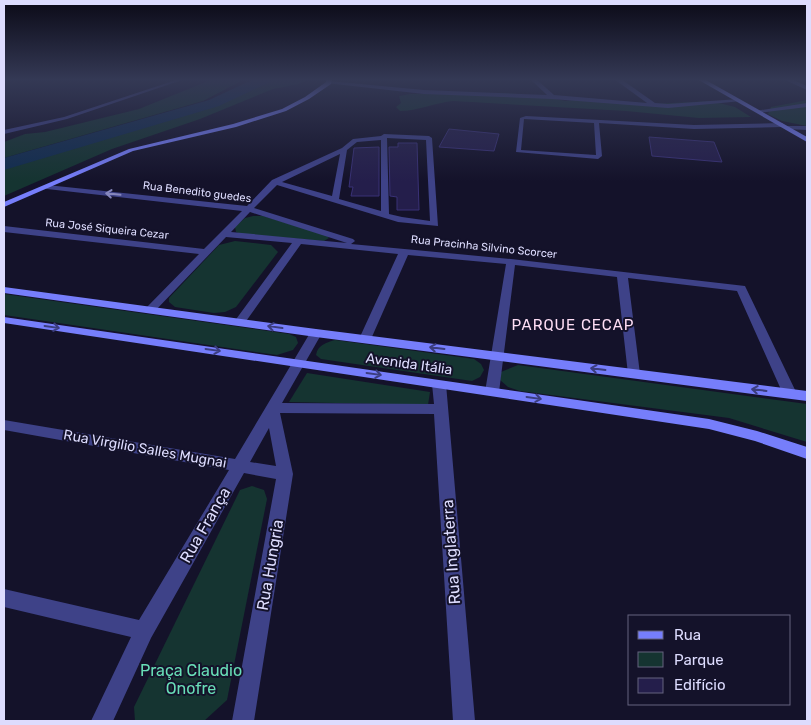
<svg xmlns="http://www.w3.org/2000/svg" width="811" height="725" viewBox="0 0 811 725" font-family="Rubik,sans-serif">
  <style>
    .green { fill: #153431 }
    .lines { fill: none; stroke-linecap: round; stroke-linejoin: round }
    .river { fill: #112d4f; fill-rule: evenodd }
    .building { fill: #241e4b; stroke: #393176 }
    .lane { fill: #3e4288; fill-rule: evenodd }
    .street { fill: #3e4288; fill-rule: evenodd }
    .secondary { fill: #767efb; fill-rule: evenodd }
    .oneway { stroke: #8687bd }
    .oneway2 { stroke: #3b3d7e }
    .labels { text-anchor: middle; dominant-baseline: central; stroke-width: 4; stroke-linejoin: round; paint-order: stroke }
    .far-street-label { font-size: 11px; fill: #dddcfe; stroke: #14122a }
    .street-label { font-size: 14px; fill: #dddcfe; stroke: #14122a }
    .neighbourhood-label { font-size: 15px; letter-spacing: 1px; fill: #fedef5; stroke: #14122a }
    .near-street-label { font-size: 16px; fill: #dddcfe; stroke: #14122a }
    .near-park-label { font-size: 16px; fill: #68deb7; stroke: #14122a }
  </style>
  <rect width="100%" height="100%" fill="#14122a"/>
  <!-- green -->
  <g class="green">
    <polygon points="213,79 245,79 203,101 4,158 4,142 25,134 45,132 139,109"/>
    <polygon points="264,79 309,79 299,84 273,89 200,119 112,149 4,196 4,163 155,121 216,99 229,92"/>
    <path d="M507,93l37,4 22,4 21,-3 64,6 60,-3 24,6 16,10 -52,1 -73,-7 -173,-10c-19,2 -35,10 -53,10l-4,-4 5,-4 -2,-7 11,-2z"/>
    <polygon points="807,100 807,126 782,121 768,114 771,107"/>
    <polygon points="253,216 263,216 326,235 329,238 324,241 241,234 236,232 235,227 245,218"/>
    <polygon points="235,241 271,245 278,252 236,307 225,312 214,313 175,307 169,302 169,298 219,245"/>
    <polygon points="4,294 289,334 296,337 298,343 293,350 277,355 4,315"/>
    <path d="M335,340l139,19 7,5 3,6 -4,7 -8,4 -151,-22 -5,-4c2,-10 9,-12 19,-15z"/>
    <polygon points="518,365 807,404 807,442 729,418 520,391 508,387 500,380 501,372"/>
    <polygon points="307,373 430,392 428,405 289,402"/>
    <polygon points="252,486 264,490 267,499 227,700 204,721 135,721 134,707 240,490"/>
  </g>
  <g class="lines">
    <!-- river -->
    <polygon class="river" points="254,79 272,79 270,82 219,106 4,170 4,158 209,100"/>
  </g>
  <!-- building -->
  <g class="building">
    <polygon points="449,129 499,134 494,151 439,147"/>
    <polygon points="649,137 714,142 722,162 652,156"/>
    <polygon points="398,143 417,143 419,210 397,210 397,197 390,196 389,147 398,147"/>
    <polygon points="379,147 379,196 351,196 353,187 349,187 354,148"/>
  </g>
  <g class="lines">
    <!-- lane -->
    <g class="lane">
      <polygon points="4,79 8,79 4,81"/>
      <polygon points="126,79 174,79 172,80"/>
      <polygon points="179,79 185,79 67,119 4,134 4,130 64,117"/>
      <path d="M526,116l168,9 88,-2 3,2 -3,2 -88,2 -95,-6 3,33 -4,3 -82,-7 4,-34zM524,119l70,4 2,32 -75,-5z"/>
    </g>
    <!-- street -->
    <g class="street">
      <polygon points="530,79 536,79 554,95 647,103 614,79 621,79 655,103 668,104 739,99 742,101 668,108 552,99 424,94 326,83 329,81 424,90 547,95"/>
      <polygon points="783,79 791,79 807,86 807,90"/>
      <polygon points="807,103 807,107 758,113 755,111"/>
      <polygon points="788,126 807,126 807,130 786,129 785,128"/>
      <path d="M384,134l45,2 3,2 6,88 -40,-4 -121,-37 -23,23 99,31 2,2 -4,3 160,15 234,27 52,108 -2,3h-10l-2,-3 -46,-103 -109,-13 12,96 -6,4 -6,-4 -11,-97 -102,-12 -16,127 -2,3h-10l-2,-3 21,-128 -98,-9 -37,84 -6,4 -6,-4 39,-85 -97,-10 -57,80 -4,1 -6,-3 58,-79 -66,-6 -72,75h-8l-2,-2 2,-2 53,-54 -195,-22v-6l200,23 38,-38 -195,-22 -4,-2 4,-2 200,21 25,-26 70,-32 11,-9 28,-3zM387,138l39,2 4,81 -28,-4 -13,-3zM381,140v71l-42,-12 8,-49 10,-8zM340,154l-8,42 -50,-14zM250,212l97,31 -116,-11z"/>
      <path d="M316,329l6,4 -40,70 152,1 -2,-20 2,-3h10l2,3 29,337h-22l-19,-307 -154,-1 13,61 -39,247h-22l44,-242 -32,-6 -93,165 -38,83h-22l40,-84 -127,-30v-18l135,31 90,-150 -225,-40v-10l231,39 75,-126zM269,428l7,38 -26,-4z"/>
    </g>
    <!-- secondary -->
    <g class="secondary">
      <polygon points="326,79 332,79 331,84 309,99 286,111 236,127 133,151 4,207 4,202 129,149 233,124 282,109 305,97 326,82"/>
      <polygon points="697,79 704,79 807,137 807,142"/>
      <polygon points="4,287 316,329 807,391 807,401 316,337 4,293"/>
      <polygon points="4,317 709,419 757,431 807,447 807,459 755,441 709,429 4,323"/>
    </g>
  </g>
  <!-- one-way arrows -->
  <defs><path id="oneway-shaft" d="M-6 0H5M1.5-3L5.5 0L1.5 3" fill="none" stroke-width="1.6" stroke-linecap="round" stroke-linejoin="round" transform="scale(1.25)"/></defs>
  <use class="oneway" href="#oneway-shaft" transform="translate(113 194) rotate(-174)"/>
  <g class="oneway2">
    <use href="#oneway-shaft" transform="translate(52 327) rotate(8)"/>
    <use href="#oneway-shaft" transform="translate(275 327) rotate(-172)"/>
    <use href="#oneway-shaft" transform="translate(437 348) rotate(-173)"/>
    <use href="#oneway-shaft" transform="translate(213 350) rotate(8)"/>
    <use href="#oneway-shaft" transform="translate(598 369) rotate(-173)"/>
    <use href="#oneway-shaft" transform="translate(374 374) rotate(8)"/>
    <use href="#oneway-shaft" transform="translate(759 390) rotate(-173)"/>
    <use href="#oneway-shaft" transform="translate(534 398) rotate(8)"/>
  </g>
  <!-- sky -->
  <linearGradient id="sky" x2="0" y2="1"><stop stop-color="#0b0a17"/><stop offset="0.44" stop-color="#343955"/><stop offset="1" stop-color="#343955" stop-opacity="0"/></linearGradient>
  <rect width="811" height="181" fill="url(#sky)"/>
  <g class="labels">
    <!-- far-street labels -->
    <g class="far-street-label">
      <text transform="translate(197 192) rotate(7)">Rua Benedito guedes</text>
      <text transform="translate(107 229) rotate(6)">Rua José Siqueira Cezar</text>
      <text transform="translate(484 247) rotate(6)">Rua Pracinha Silvino Scorcer</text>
    </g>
    <!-- street labels -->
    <g class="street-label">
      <text transform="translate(409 364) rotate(8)">Avenida Itália</text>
      <text transform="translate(145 449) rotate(10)">Rua Virgilio Salles Mugnai</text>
    </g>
    <!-- neighbourhood labels -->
    <g class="neighbourhood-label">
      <text x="573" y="325">PARQUE CECAP</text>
    </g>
    <!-- near-street labels -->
    <g class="near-street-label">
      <text transform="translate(205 525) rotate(-60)">Rua França</text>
      <text transform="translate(451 552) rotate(-94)">Rua Inglaterra</text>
      <text transform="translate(270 565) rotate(-80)">Rua Hungria</text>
    </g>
    <!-- near-park labels -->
    <g class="near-park-label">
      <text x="191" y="670">Praça Claudio<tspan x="191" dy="18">Onofre</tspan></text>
    </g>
  </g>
  <!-- border -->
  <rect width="811" height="725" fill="none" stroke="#dddcfe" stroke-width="10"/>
  <!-- legend -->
  <rect x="628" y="615" width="162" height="90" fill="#14122a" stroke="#64637f"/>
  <rect x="638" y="631" width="25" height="8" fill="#767efb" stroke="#64637f"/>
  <text x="674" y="640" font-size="15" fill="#dddcfe">Rua</text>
  <rect x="638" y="652" width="25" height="15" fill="#153431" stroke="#64637f"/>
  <text x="674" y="665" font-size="15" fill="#dddcfe">Parque</text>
  <rect x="638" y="678" width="25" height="15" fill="#241e4b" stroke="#64637f"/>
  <text x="674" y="690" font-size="15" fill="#dddcfe">Edifício</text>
</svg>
